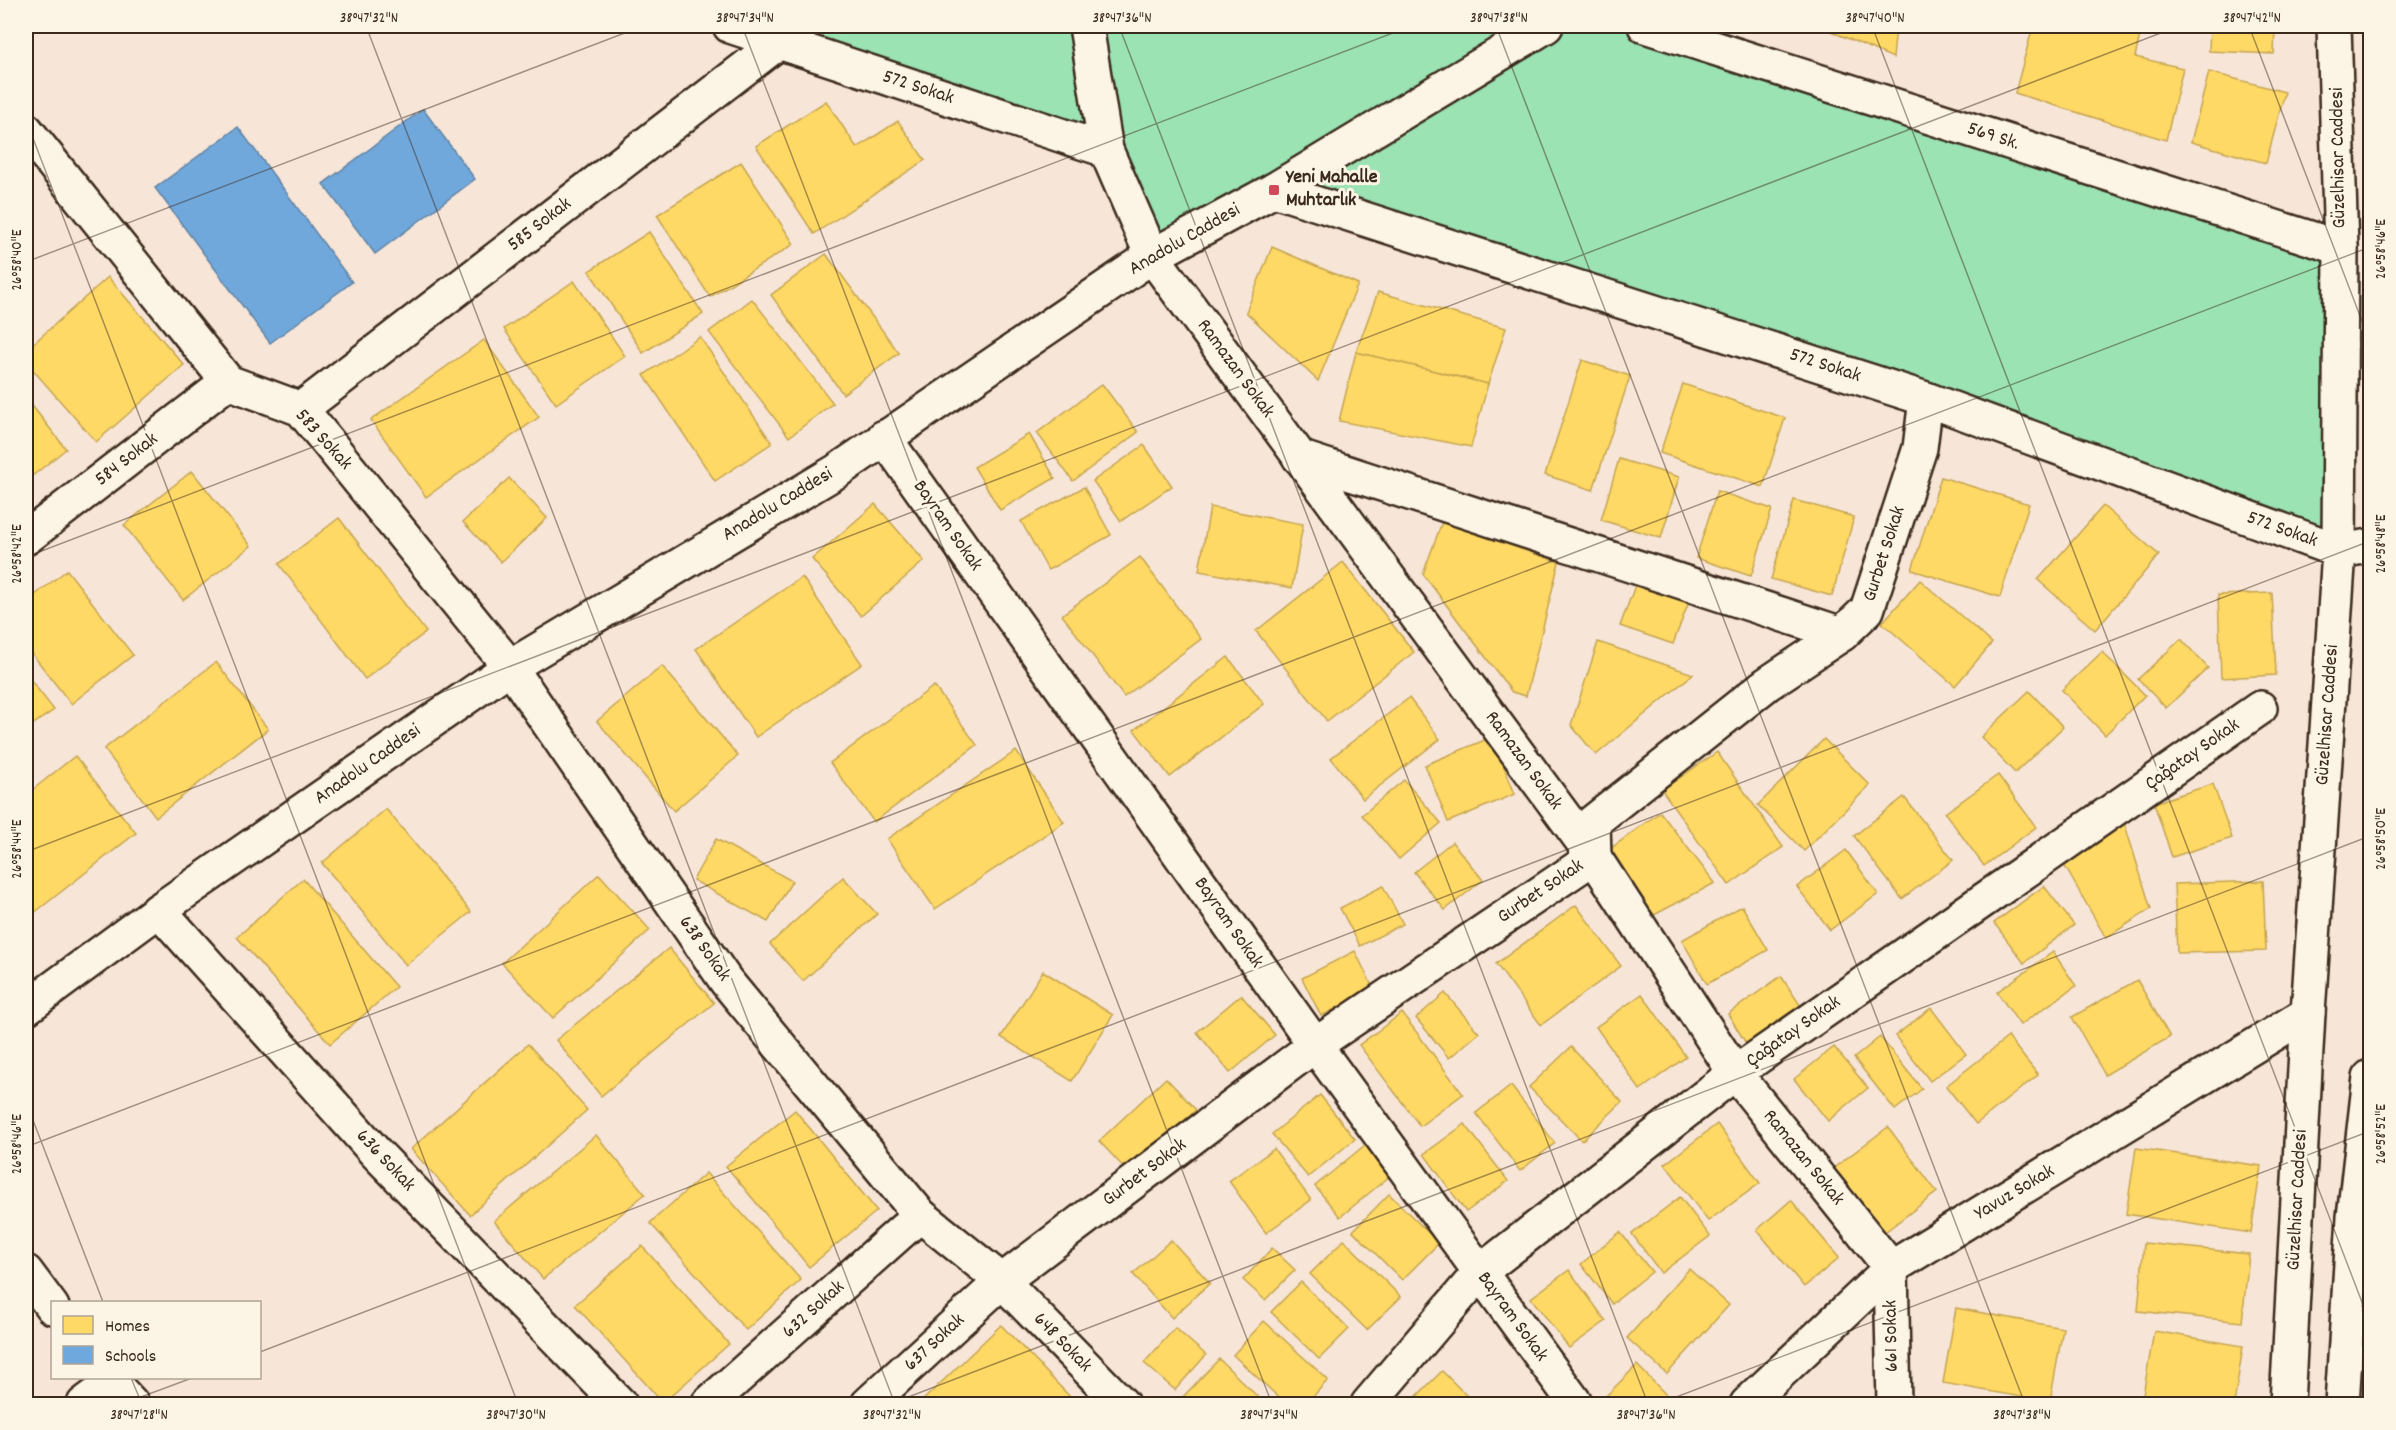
<svg xmlns="http://www.w3.org/2000/svg" width="2396" height="1430" viewBox="0 0 2396 1430" font-family="Dekko,sans-serif">
  <style>
    .green { fill: #9be3b2; stroke: #6b8668; stroke-width: 1.5 }
    .homes { fill: #ffd966; stroke: #c4a450; stroke-width: 1.5 }
    .schools { fill: #6fa8dc; stroke: #5f82a3; stroke-width: 1.5 }
    .lines { fill: none; stroke-linecap: round; stroke-linejoin: round }
    .minor-casing { stroke: #3b2a1e; stroke-width: 38 }
    .tertiary-casing { stroke: #3b2a1e; stroke-width: 38 }
    .minor { stroke: #fcf5e5; stroke-width: 33 }
    .tertiary { stroke: #fcf5e5; stroke-width: 33 }
    .ticks { fill: none; stroke: #3b2a1e; stroke-width: 1.5; stroke-opacity: 0.45 }
    .poi-dot { fill: #d1495b; stroke: #fcf5e5; stroke-width: 2 }
    .labels { text-anchor: middle; dominant-baseline: central; stroke-width: 6; stroke-linejoin: round; paint-order: stroke }
    .street-label { font-size: 20px; fill: #3b2a1e; stroke: #fcf5e5 }
    .poi-label { font-size: 20px; font-weight: bold; fill: #3b2a1e; stroke: #fcf5e5; text-anchor: start }
    .neatline { fill: none; stroke: #3b2a1e; stroke-width: 2 }
    .ticks-label { font-size: 15px; text-anchor: middle; fill: #3b2a1e }
  </style>
  <rect width="100%" height="100%" fill="#f7e5d7"/>
  <filter id="ink" filterUnits="userSpaceOnUse"><feTurbulence type="fractalNoise" baseFrequency=".0167" numOctaves="2"/><feDisplacementMap in="SourceGraphic" scale="12" xChannelSelector="R" yChannelSelector="G"/><feConvolveMatrix kernelMatrix="1 2 1 2 8 2 1 2 1" color-interpolation-filters="sRGB"/></filter>
  <g filter="url(#ink)">
    <!-- green -->
    <polygon class="green" points="730,26 1645,26 2341,248 2339,551 1274,190 1152,256 1106,150"/>
    <!-- homes -->
    <g class="homes">
      <polygon points="1819,26 1896,26 1893,58"/>
      <polygon points="2033,26 2052,26 2081,31 2082,26 2142,26 2135,57 2183,68 2166,140 2015,93"/>
      <polygon points="2210,26 2275,26 2274,54 2209,51"/>
      <polygon points="2209,72 2285,92 2266,163 2191,142"/>
      <polygon points="826,101 857,148 898,121 925,160 814,234 756,146"/>
      <polygon points="741,162 794,244 710,297 657,215"/>
      <polygon points="649,232 703,314 643,353 589,271"/>
      <polygon points="1272,247 1358,284 1318,381 1246,312"/>
      <polygon points="826,254 899,353 843,394 771,295"/>
      <polygon points="108,277 184,365 96,442 26,362 26,350"/>
      <polygon points="574,281 625,356 556,404 504,329"/>
      <polygon points="1378,292 1506,328 1488,384 1356,352"/>
      <polygon points="752,299 833,403 789,437 709,332"/>
      <polygon points="700,337 772,443 715,481 644,375"/>
      <polygon points="484,340 539,417 426,497 371,420"/>
      <polygon points="1356,352 1488,384 1471,447 1339,421"/>
      <polygon points="1582,360 1630,376 1593,490 1545,475"/>
      <polygon points="1102,384 1138,432 1073,481 1037,433"/>
      <polygon points="1683,384 1785,418 1763,487 1660,453"/>
      <polygon points="26,398 66,449 26,481"/>
      <polygon points="1029,434 1055,478 1000,510 974,467"/>
      <polygon points="1144,445 1172,486 1121,521 1093,481"/>
      <polygon points="1619,459 1679,477 1661,538 1601,520"/>
      <polygon points="192,471 251,546 183,600 124,525"/>
      <polygon points="1941,477 2029,504 2000,597 1912,570"/>
      <polygon points="509,478 547,518 501,562 463,522"/>
      <polygon points="1084,487 1111,535 1048,570 1021,521"/>
      <polygon points="1717,491 1772,509 1751,576 1696,558"/>
      <polygon points="1794,500 1854,517 1832,596 1771,579"/>
      <polygon points="875,504 924,561 861,616 812,559"/>
      <polygon points="2103,506 2159,555 2095,630 2038,580"/>
      <polygon points="1210,507 1303,524 1292,588 1199,571"/>
      <polygon points="339,518 426,632 365,679 279,564"/>
      <polygon points="1442,522 1559,562 1526,696 1512,692 1423,574"/>
      <polygon points="1140,557 1201,639 1124,697 1062,615"/>
      <polygon points="1343,562 1414,652 1327,721 1256,631"/>
      <polygon points="67,570 133,655 71,704 26,646 26,602"/>
      <polygon points="1639,575 1693,591 1673,644 1620,626"/>
      <polygon points="802,577 862,664 756,737 696,649"/>
      <polygon points="1920,580 1992,643 1955,686 1882,623"/>
      <polygon points="2272,593 2276,675 2221,678 2218,595"/>
      <polygon points="2181,639 2208,668 2166,708 2138,679"/>
      <polygon points="1598,642 1693,674 1596,755 1571,725"/>
      <polygon points="2102,652 2145,695 2105,735 2062,690"/>
      <polygon points="1228,657 1264,704 1170,777 1134,730"/>
      <polygon points="216,662 268,729 156,817 104,749"/>
      <polygon points="662,666 738,756 674,811 597,721"/>
      <polygon points="26,674 54,710 26,729"/>
      <polygon points="934,686 977,745 874,822 830,763"/>
      <polygon points="2029,691 2063,727 2015,773 1981,737"/>
      <polygon points="1409,698 1440,739 1363,799 1331,758"/>
      <polygon points="1492,737 1515,794 1448,822 1425,765"/>
      <polygon points="1824,739 1870,785 1804,851 1758,805"/>
      <polygon points="1016,751 1064,822 935,909 887,839"/>
      <polygon points="1717,752 1783,847 1729,885 1662,790"/>
      <polygon points="75,756 136,833 34,913 26,902 26,795"/>
      <polygon points="1998,775 2036,827 1984,866 1945,813"/>
      <polygon points="1404,780 1441,823 1399,859 1362,815"/>
      <polygon points="2213,784 2232,838 2172,857 2154,803"/>
      <polygon points="1904,797 1953,860 1902,899 1854,836"/>
      <polygon points="386,809 471,912 406,965 322,863"/>
      <polygon points="1660,812 1715,883 1654,915 1606,852"/>
      <polygon points="2124,822 2151,909 2106,938 2063,863"/>
      <polygon points="716,839 792,881 768,922 693,880"/>
      <polygon points="1452,842 1483,880 1445,910 1414,872"/>
      <polygon points="1846,850 1878,894 1830,930 1797,887"/>
      <polygon points="599,874 650,930 553,1018 502,963"/>
      <polygon points="843,877 877,914 803,981 770,944"/>
      <polygon points="303,879 396,987 330,1044 237,937"/>
      <polygon points="2263,881 2266,951 2177,953 2174,884"/>
      <polygon points="1383,886 1403,924 1360,946 1340,908"/>
      <polygon points="2044,886 2074,925 2024,963 1994,923"/>
      <polygon points="1576,905 1621,966 1541,1025 1496,964"/>
      <polygon points="1742,906 1768,950 1707,984 1682,940"/>
      <polygon points="669,948 714,1003 601,1096 556,1040"/>
      <polygon points="1355,951 1374,990 1321,1016 1302,978"/>
      <polygon points="2053,952 2076,986 2020,1025 1997,992"/>
      <polygon points="1043,971 1113,1015 1072,1081 1001,1037"/>
      <polygon points="1781,976 1806,1014 1750,1050 1728,1014"/>
      <polygon points="2137,980 2170,1037 2105,1075 2072,1017"/>
      <polygon points="1445,993 1479,1033 1449,1058 1416,1018"/>
      <polygon points="1642,994 1686,1057 1640,1090 1596,1027"/>
      <polygon points="1241,995 1275,1035 1230,1073 1197,1032"/>
      <polygon points="1931,1008 1966,1054 1930,1081 1895,1036"/>
      <polygon points="1402,1013 1463,1094 1420,1126 1359,1045"/>
      <polygon points="1880,1037 1922,1089 1895,1110 1854,1058"/>
      <polygon points="2008,1037 2038,1075 1976,1124 1946,1086"/>
      <polygon points="528,1044 587,1110 470,1215 411,1149"/>
      <polygon points="1571,1047 1622,1102 1582,1141 1529,1087"/>
      <polygon points="1834,1047 1868,1088 1828,1121 1794,1079"/>
      <polygon points="1166,1078 1196,1110 1129,1173 1099,1141"/>
      <polygon points="1511,1086 1555,1143 1520,1171 1476,1113"/>
      <polygon points="1320,1095 1355,1139 1308,1177 1272,1134"/>
      <polygon points="795,1110 877,1211 809,1267 726,1166"/>
      <polygon points="1465,1124 1508,1181 1466,1212 1424,1154"/>
      <polygon points="1717,1124 1760,1183 1708,1221 1665,1164"/>
      <polygon points="1888,1127 1937,1192 1881,1235 1831,1170"/>
      <polygon points="596,1135 645,1194 543,1279 494,1221"/>
      <polygon points="1365,1145 1390,1176 1340,1217 1315,1186"/>
      <polygon points="2136,1148 2261,1166 2251,1233 2126,1214"/>
      <polygon points="1274,1149 1311,1200 1266,1233 1229,1181"/>
      <polygon points="706,1173 801,1280 746,1330 650,1223"/>
      <polygon points="1389,1194 1439,1243 1402,1280 1353,1231"/>
      <polygon points="1680,1197 1710,1236 1661,1273 1632,1234"/>
      <polygon points="1791,1200 1839,1258 1804,1287 1757,1230"/>
      <polygon points="1620,1232 1652,1272 1612,1304 1581,1264"/>
      <polygon points="1171,1240 1210,1283 1172,1318 1133,1274"/>
      <polygon points="1344,1240 1401,1297 1367,1330 1310,1274"/>
      <polygon points="2144,1243 2249,1254 2242,1322 2138,1311"/>
      <polygon points="642,1246 729,1344 663,1403 575,1305"/>
      <polygon points="1272,1248 1295,1270 1265,1300 1243,1280"/>
      <polygon points="1689,1269 1729,1305 1667,1374 1627,1338"/>
      <polygon points="1569,1270 1606,1321 1569,1348 1531,1298"/>
      <polygon points="1301,1282 1349,1329 1319,1359 1271,1312"/>
      <polygon points="1956,1308 2063,1328 2050,1402 1943,1383"/>
      <polygon points="1264,1321 1328,1380 1306,1404 1286,1404 1233,1355"/>
      <polygon points="1001,1325 1072,1399 1066,1404 919,1404"/>
      <polygon points="1175,1328 1206,1355 1175,1390 1144,1363"/>
      <polygon points="2154,1331 2243,1346 2234,1404 2164,1404 2142,1401"/>
      <polygon points="1219,1359 1265,1404 1187,1404 1181,1399"/>
      <polygon points="1637,1365 1675,1404 1599,1403"/>
      <polygon points="1442,1371 1475,1404 1410,1403"/>
    </g>
    <!-- schools -->
    <g class="schools">
      <polygon points="423,109 475,179 375,254 323,184"/>
      <polygon points="238,127 352,282 270,343 155,188"/>
    </g>
    <g class="lines">
      <!-- minor casing -->
      <g class="minor-casing">
        <g id="minor">
          <polyline points="730,26 1106,150"/>
          <polyline points="1645,26 2341,248"/>
          <polyline points="26,130 228,382 301,409 510,667 726,981 920,1215 1002,1281 1122,1404"/>
          <polyline points="1274,190 1926,399 2339,551 2370,546"/>
          <polyline points="1152,256 1594,857 1735,1073 1891,1268 1894,1404"/>
          <polyline points="301,409 779,42"/>
          <polyline points="884,437 1315,1045 1576,1404"/>
          <polyline points="1299,457 1842,634"/>
          <polyline points="26,538 228,382"/>
          <polyline points="159,910 376,1153 620,1404"/>
          <polyline points="26,1272 52,1307"/>
          <polyline points="108,1378 132,1404"/>
          <polyline points="84,1404 112,1383"/>
          <polyline points="708,1404 920,1215"/>
          <polyline points="868,1404 1002,1281 1315,1045 1594,857 1593,822 1767,684 1842,634 1867,610 1920,448 1926,399"/>
          <polyline points="1368,1404 1480,1272 1735,1073 2260,708"/>
          <polyline points="1747,1404 1891,1268 2308,1013"/>
        </g>
      </g>
      <!-- tertiary casing -->
      <g class="tertiary-casing">
        <g id="tertiary">
          <polyline points="1086,26 1106,150 1152,256"/>
          <polyline points="26,1008 159,910 510,667 837,471 1152,256 1274,190 1546,26"/>
          <polyline points="2287,1404 2308,1013 2339,551 2341,248 2334,26"/>
          <polyline points="2342,1404 2354,1217 2370,1077"/>
        </g>
      </g>
      <!-- minor -->
      <use href="#minor" class="minor"/>
      <!-- tertiary -->
      <use href="#tertiary" class="tertiary"/>
    </g>
  </g>
  <!-- ticks -->
  <path class="ticks" d="M366,26l529,1378M742,26l530,1378M1119,26l529,1378M1496,26l529,1378M1872,26l498,1297M2249,26l121,316M26,120l492,1284M26,262l617,-236M26,557l1385,-531M26,852l2153,-826M26,1102l77,200M26,1147l2344,-900M260,1352l2110,-811M131,1378l11,26M122,1404l70,-26M890,1404l1480,-568M1658,1404l712,-273"/>
  <!-- markers -->
  <rect class="poi-dot" x="1268" y="184" width="12" height="12" rx="3"/>
  <g class="labels">
    <!-- street labels -->
    <g class="street-label">
      <text transform="translate(918 88) rotate(18)">572 Sokak</text>
      <text transform="translate(1993 137) rotate(18)">569 Sk.</text>
      <text transform="translate(2339 158) rotate(-91)">Güzelhisar Caddesi</text>
      <text transform="translate(540 225) rotate(-38)">585 Sokak</text>
      <text transform="translate(1185 240) rotate(-30)">Anadolu Caddesi</text>
      <text transform="translate(1825 366) rotate(18)">572 Sokak</text>
      <text transform="translate(1235 369) rotate(54)">Ramazan Sokak</text>
      <text transform="translate(323 440) rotate(48)">583 Sokak</text>
      <text transform="translate(127 460) rotate(-38)">584 Sokak</text>
      <text transform="translate(778 505) rotate(-31)">Anadolu Caddesi</text>
      <text transform="translate(947 526) rotate(55)">Bayram Sokak</text>
      <text transform="translate(2282 530) rotate(20)">572 Sokak</text>
      <text transform="translate(1885 554) rotate(-72)">Gurbet Sokak</text>
      <text transform="translate(2328 715) rotate(-86)">Güzelhisar Caddesi</text>
      <text transform="translate(2193 755) rotate(-35)">Çağatay Sokak</text>
      <text transform="translate(1523 761) rotate(54)">Ramazan Sokak</text>
      <text transform="translate(368 765) rotate(-35)">Anadolu Caddesi</text>
      <text transform="translate(1541 892) rotate(-34)">Gurbet Sokak</text>
      <text transform="translate(1228 923) rotate(55)">Bayram Sokak</text>
      <text transform="translate(704 949) rotate(55)">638 Sokak</text>
      <text transform="translate(1794 1032) rotate(-35)">Çağatay Sokak</text>
      <text transform="translate(1803 1158) rotate(51)">Ramazan Sokak</text>
      <text transform="translate(385 1161) rotate(47)">636 Sokak</text>
      <text transform="translate(1145 1173) rotate(-37)">Gurbet Sokak</text>
      <text transform="translate(2015 1193) rotate(-31)">Yavuz Sokak</text>
      <text transform="translate(2298 1200) rotate(-87)">Güzelhisar Caddesi</text>
      <text transform="translate(814 1310) rotate(-42)">632 Sokak</text>
      <text transform="translate(1512 1317) rotate(54)">Bayram Sokak</text>
      <text transform="translate(1892 1336) rotate(-91)">661 Sokak</text>
      <text transform="translate(935 1343) rotate(-43)">637 Sokak</text>
      <text transform="translate(1062 1343) rotate(46)">648 Sokak</text>
    </g>
    <!-- poi labels -->
    <g class="poi-label">
      <text x="1286" y="178">Yeni Mahalle<tspan x="1286" dy="23">Muhtarlık</tspan></text>
    </g>
  </g>
  <!-- margin -->
  <rect width="2396" height="1430" fill="none" stroke="#fcf5e5" stroke-width="66"/>
  <!-- legend -->
  <rect x="51" y="1301" width="210" height="78" fill="#fcf5e5" stroke="#afa495" stroke-width="1.5"/>
  <rect x="63" y="1316" width="30" height="18" fill="#ffd966" stroke="#afa495" stroke-width="1.5"/>
  <text x="105" y="1331" font-size="18" fill="#3b2a1e">Homes</text>
  <rect x="63" y="1346" width="30" height="18" fill="#6fa8dc" stroke="#afa495" stroke-width="1.5"/>
  <text x="105" y="1361" font-size="18" fill="#3b2a1e">Schools</text>
  <rect x="33" y="33" width="2330" height="1364" class="neatline"/>
  <g class="ticks-label">
    <text x="369" y="22">38°47'32"N</text>
    <text x="745" y="22">38°47'34"N</text>
    <text x="1122" y="22">38°47'36"N</text>
    <text x="1499" y="22">38°47'38"N</text>
    <text x="1875" y="22">38°47'40"N</text>
    <text x="2252" y="22">38°47'42"N</text>
    <text transform="translate(2380 249) rotate(-90)" y="5">26°58'46"E</text>
    <text transform="translate(16 260) rotate(-90)" y="5">26°58'40"E</text>
    <text transform="translate(2380 544) rotate(-90)" y="5">26°58'48"E</text>
    <text transform="translate(16 554) rotate(-90)" y="5">26°58'42"E</text>
    <text transform="translate(2380 839) rotate(-90)" y="5">26°58'50"E</text>
    <text transform="translate(16 849) rotate(-90)" y="5">26°58'44"E</text>
    <text transform="translate(2380 1134) rotate(-90)" y="5">26°58'52"E</text>
    <text transform="translate(16 1144) rotate(-90)" y="5">26°58'46"E</text>
    <text x="139" y="1419">38°47'28"N</text>
    <text x="516" y="1419">38°47'30"N</text>
    <text x="892" y="1419">38°47'32"N</text>
    <text x="1269" y="1419">38°47'34"N</text>
    <text x="1646" y="1419">38°47'36"N</text>
    <text x="2022" y="1419">38°47'38"N</text>
  </g>
</svg>
